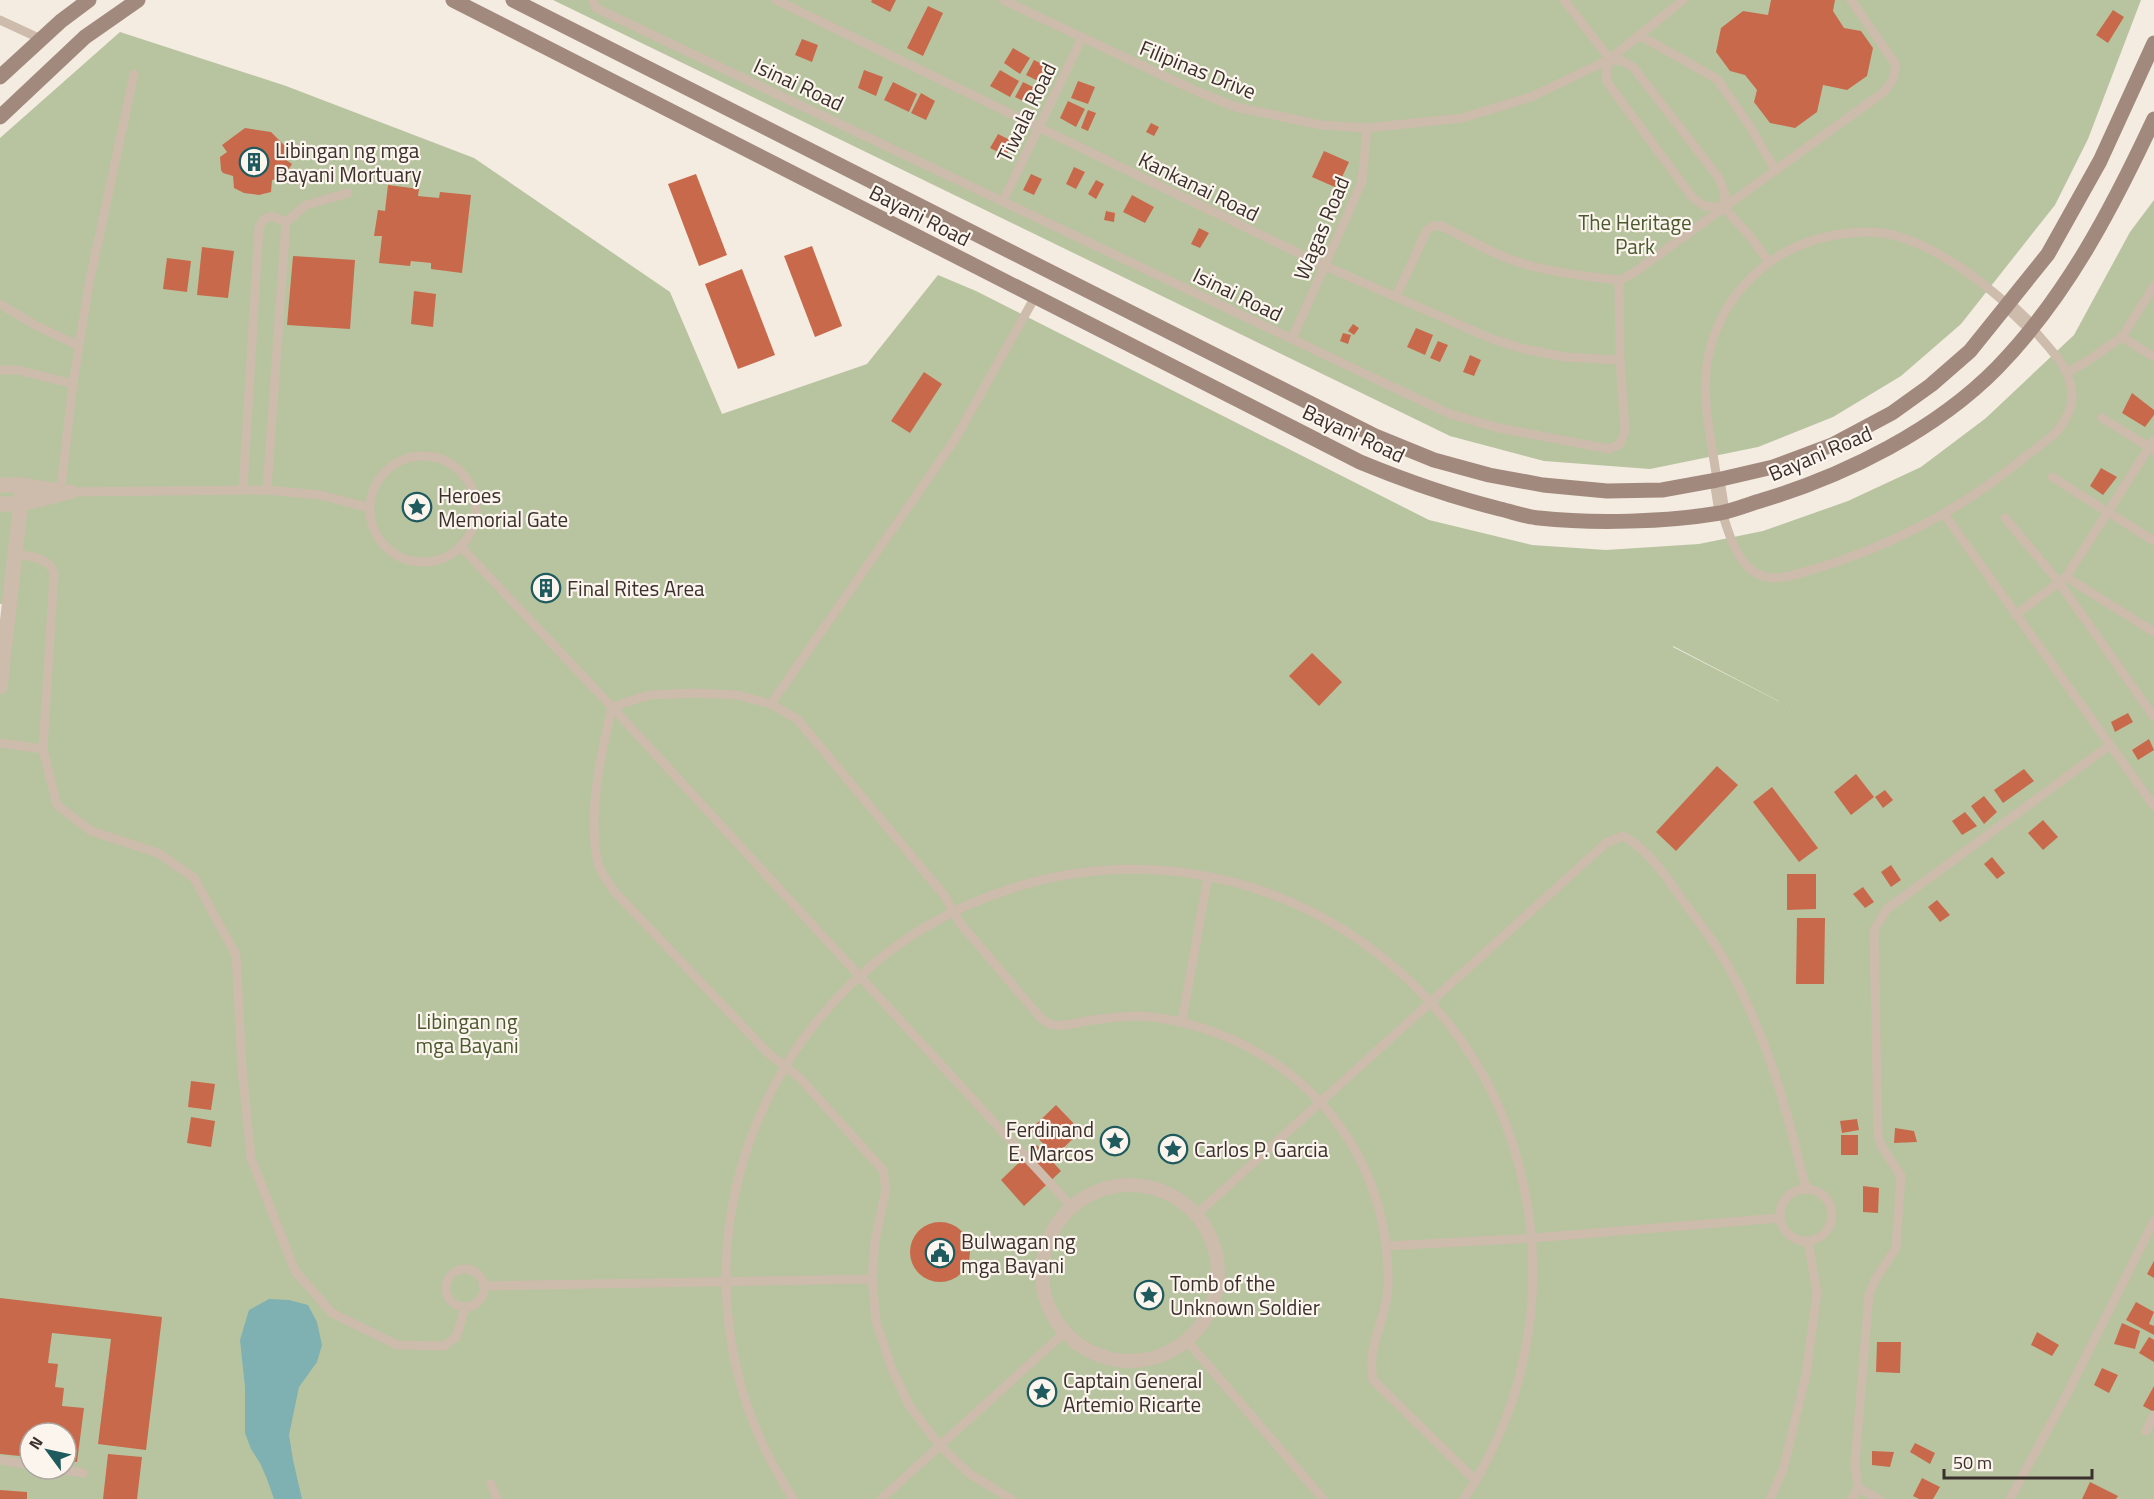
<svg xmlns="http://www.w3.org/2000/svg" width="2154" height="1499" viewBox="0 0 2154 1499" font-family="'Titillium Web',sans-serif">
  <style>
    .green { fill: #b8c4a0; fill-rule: evenodd }
    .water { fill: #7fb0b2 }
    .building { fill: #c8694b }
    .lines { fill: none; stroke-linecap: round; stroke-linejoin: round }
    .service { stroke: #cdbbac; stroke-width: 9 }
    .pedestrian { stroke: #cdbbac; stroke-width: 14 }
    .minor { stroke: #cdbbac; stroke-width: 15 }
    .secondary { stroke: #a18a7d; stroke-width: 15 }
    .labels { text-anchor: middle; dominant-baseline: central; stroke-width: 4.5; stroke-linejoin: round; paint-order: stroke }
    .street-label { font-size: 21px; fill: #3b302b; stroke: #fbf5ee }
    .poi-label { font-size: 21px; fill: #3b302b; stroke: #fbf5ee; text-anchor: start }
    .park-label { font-size: 21px; fill: #4a5a2e; stroke: #fbf5ee }
  </style>
  <rect width="100%" height="100%" fill="#f4ebe1"/>
  <!-- green -->
  <g class="green">
    <polygon points="553,0 2141,0 2088,139 2055,205 1961,324 1901,376 1833,417 1758,447 1650,469 1544,461 1450,436"/>
    <path d="M120,32l166,54 188,72 196,134 52,122 145,-50 71,-89 38,16 453,229 103,25 74,5 93,-6 64,-13 85,-30 73,-34 65,-49 88,-83 56,-103 24,-32v1299h-2154v-851l4,-44h-4v-466zM1673,647v-1l115,60zM30,1433h36v36h-36z"/>
  </g>
  <!-- water -->
  <polygon class="water" points="269,1299 289,1300 308,1305 317,1322 322,1345 317,1362 299,1387 289,1435 293,1460 302,1499 274,1499 267,1479 260,1463 251,1449 245,1433 245,1387 240,1340 249,1310"/>
  <!-- building -->
  <g class="building">
    <polygon points="872,0 896,0 890,12 871,2"/>
    <polygon points="1771,0 1835,0 1833,11 1844,28 1861,31 1873,48 1867,76 1847,90 1823,85 1817,112 1795,128 1770,123 1754,102 1757,90 1745,75 1730,71 1716,52 1721,28 1743,11 1768,15"/>
    <polygon points="928,6 943,13 923,56 907,48"/>
    <polygon points="2113,10 2124,17 2108,43 2096,35"/>
    <polygon points="802,39 818,45 812,62 795,55"/>
    <polygon points="1013,48 1030,58 1020,74 1004,63"/>
    <polygon points="1034,60 1050,68 1042,83 1026,75"/>
    <polygon points="864,70 883,77 876,96 858,88"/>
    <polygon points="1000,70 1019,81 1010,97 990,86"/>
    <polygon points="1078,81 1095,87 1088,104 1071,98"/>
    <polygon points="893,82 917,94 909,112 884,100"/>
    <polygon points="1023,82 1039,90 1031,105 1015,97"/>
    <polygon points="921,93 935,101 926,120 911,113"/>
    <polygon points="1068,101 1085,109 1076,127 1060,118"/>
    <polygon points="1088,110 1096,113 1088,131 1081,128"/>
    <polygon points="1151,123 1159,127 1154,136 1146,132"/>
    <polygon points="245,128 271,132 291,152 285,159 292,164 283,178 272,180 271,192 259,195 244,193 234,188 233,176 223,173 221,170 220,157 227,152 222,145"/>
    <polygon points="998,134 1014,142 1006,156 990,148"/>
    <polygon points="1324,151 1349,162 1337,188 1312,177"/>
    <polygon points="1074,167 1085,172 1076,189 1066,184"/>
    <polygon points="696,174 727,255 699,266 668,184"/>
    <polygon points="1031,174 1042,179 1034,195 1023,190"/>
    <polygon points="1096,180 1104,184 1096,199 1088,194"/>
    <polygon points="388,185 419,189 418,196 439,198 440,192 471,195 462,273 431,269 431,263 411,261 410,266 379,263 382,236 374,236 378,210 385,211"/>
    <polygon points="1132,195 1154,207 1145,223 1123,212"/>
    <polygon points="1106,211 1115,213 1114,222 1104,220"/>
    <polygon points="1199,228 1209,233 1200,248 1191,244"/>
    <polygon points="812,246 842,326 815,337 784,256"/>
    <polygon points="202,247 234,251 228,298 197,295"/>
    <polygon points="293,256 355,260 350,329 287,325"/>
    <polygon points="167,258 191,261 187,292 163,289"/>
    <polygon points="742,269 775,355 738,369 705,284"/>
    <polygon points="414,291 436,294 433,327 411,324"/>
    <polygon points="1353,324 1359,328 1354,335 1348,331"/>
    <polygon points="1416,328 1433,335 1425,355 1407,347"/>
    <polygon points="1343,333 1351,335 1348,344 1340,341"/>
    <polygon points="1438,341 1448,345 1440,362 1430,358"/>
    <polygon points="1470,355 1481,360 1474,376 1463,372"/>
    <polygon points="924,372 942,384 910,433 891,421"/>
    <polygon points="2132,393 2154,410 2154,415 2145,427 2122,413"/>
    <polygon points="2101,468 2117,477 2103,495 2090,486"/>
    <polygon points="546,574 560,587 546,602 532,589"/>
    <polygon points="1312,653 1342,682 1319,706 1289,676"/>
    <polygon points="2128,713 2133,722 2115,732 2111,722"/>
    <polygon points="2149,739 2154,750 2138,760 2132,750"/>
    <polygon points="1717,766 1738,785 1676,851 1656,832"/>
    <polygon points="2024,769 2034,781 2003,803 1994,790"/>
    <polygon points="1856,774 1874,797 1851,815 1834,792"/>
    <polygon points="1772,787 1818,848 1799,862 1753,802"/>
    <polygon points="1885,790 1893,800 1883,808 1875,797"/>
    <polygon points="1984,796 1997,812 1984,824 1971,806"/>
    <polygon points="1965,812 1977,826 1962,835 1952,821"/>
    <polygon points="2043,820 2058,837 2043,850 2028,833"/>
    <polygon points="1992,857 2005,873 1997,879 1984,864"/>
    <polygon points="1891,865 1901,880 1891,887 1881,872"/>
    <polygon points="1787,874 1816,874 1816,909 1787,910"/>
    <polygon points="1863,887 1874,902 1865,908 1853,894"/>
    <polygon points="1937,900 1950,915 1940,922 1928,907"/>
    <polygon points="1797,918 1825,918 1824,984 1796,984"/>
    <polygon points="191,1081 215,1084 211,1110 188,1107"/>
    <polygon points="1056,1105 1081,1131 1055,1156 1030,1130"/>
    <polygon points="191,1117 215,1121 211,1147 187,1143"/>
    <polygon points="1857,1119 1859,1130 1842,1133 1840,1121"/>
    <polygon points="1895,1128 1914,1131 1917,1142 1894,1143"/>
    <rect x="1841" y="1135" width="17" height="20"/>
    <polygon points="1037,1145 1061,1171 1024,1206 1001,1180"/>
    <polygon points="1863,1186 1879,1188 1878,1213 1863,1212"/>
    <circle cx="940" cy="1252" r="30"/>
    <polygon points="2154,1261 2154,1278 2147,1274"/>
    <polygon points="0,1298 162,1317 146,1450 98,1444 111,1339 52,1333 48,1363 58,1364 55,1387 64,1388 62,1406 84,1408 77,1462 66,1461 66,1433 30,1433 30,1457 0,1454"/>
    <polygon points="2136,1302 2154,1312 2149,1324 2154,1326 2154,1335 2126,1320"/>
    <polygon points="2122,1323 2140,1331 2135,1349 2114,1344"/>
    <polygon points="2037,1332 2059,1345 2052,1356 2031,1345"/>
    <polygon points="2149,1337 2154,1340 2154,1362 2139,1353"/>
    <polygon points="1877,1342 1901,1342 1900,1373 1876,1372"/>
    <polygon points="2102,1368 2118,1375 2109,1393 2094,1385"/>
    <polygon points="2154,1386 2154,1412 2143,1406"/>
    <polygon points="1915,1443 1935,1453 1930,1464 1910,1452"/>
    <polygon points="1872,1451 1894,1452 1890,1467 1872,1465"/>
    <polygon points="108,1454 142,1457 137,1499 103,1499"/>
    <polygon points="1922,1478 1940,1487 1933,1499 1919,1499 1913,1496"/>
    <polygon points="2090,1482 2118,1496 2116,1499 2082,1499"/>
    <polygon points="0,1490 27,1492 27,1499 0,1499"/>
  </g>
  <g class="lines">
    <!-- service -->
    <g class="service">
      <polyline points="593,0 596,8 1399,390 1450,414 1499,428 1609,449 1620,444 1625,430 1620,360 1619,280"/>
      <polyline points="776,0 1325,266 1492,339 1524,349 1565,357 1620,360"/>
      <polyline points="1003,0 1198,92 1236,107 1321,125 1367,128 1462,118 1531,97 1610,59 1683,0"/>
      <polyline points="1564,0 1610,59 1622,61 1633,67 1719,178 1725,194 1724,208"/>
      <polyline points="0,20 41,39"/>
      <polyline points="1639,35 1717,79 1749,125 1776,171"/>
      <polyline points="1610,59 1606,71 1607,82 1692,197 1704,206 1724,208 1749,235 1769,262"/>
      <polyline points="1003,201 1082,38"/>
      <polyline points="286,222 306,205 348,193"/>
      <polyline points="1619,280 1632,274 1885,91 1893,79 1896,65 1851,0"/>
      <path d="M1396,297l31,-67 6,-4h9c29,15 58,32 89,40 29,7 58,11 88,14"/>
      <polyline points="0,304 35,325 79,346"/>
      <polyline points="2122,337 2154,357"/>
      <polyline points="1292,339 1362,182 1367,128"/>
      <polyline points="0,370 18,370 73,384"/>
      <polyline points="2068,372 2086,362 2122,337 2154,286"/>
      <polyline points="2102,418 2154,450"/>
      <circle cx="423" cy="509" r="53"/>
      <polyline points="2052,477 2154,541"/>
      <path d="M1717,480c-6,-44 -19,-91 -6,-135 19,-64 73,-106 139,-112 16,-2 35,-1 50,4 40,13 75,39 107,67"/>
      <polyline points="243,489 259,227 264,219 272,216 286,222 267,490"/>
      <polyline points="70,492 267,490 320,495 370,508"/>
      <polyline points="60,495 73,384 89,284 134,74"/>
      <path d="M1722,512c7,23 17,59 44,65 15,3 30,-3 45,-7 77,-22 153,-62 215,-114 10,-8 23,-16 32,-26 7,-9 14,-21 14,-33 1,-28 -23,-49 -40,-69"/>
      <polyline points="1944,514 2154,806"/>
      <polyline points="2005,518 2058,581 2154,717"/>
      <polyline points="460,546 612,707 1072,1207"/>
      <polyline points="2066,577 2154,632"/>
      <polyline points="2015,615 2066,577 2154,440"/>
      <polyline points="771,704 954,441 1035,297"/>
      <path d="M0,743l43,6 11,-175c-4,-17 -24,-17 -40,-21"/>
      <polyline points="43,749 57,805 91,831 158,853 194,878 236,955 242,1068 251,1158 295,1271 332,1313 397,1345 444,1346 456,1337 466,1306"/>
      <polyline points="1182,1021 1208,876"/>
      <circle cx="1806" cy="1215" r="26"/>
      <path d="M1197,1214l409,-371 17,-7c26,14 44,42 61,66 11,15 22,29 32,44 47,74 70,159 90,243"/>
      <polyline points="1387,1246 1533,1238 1780,1218"/>
      <circle cx="465" cy="1288" r="19"/>
      <polyline points="483,1286 872,1279"/>
      <polyline points="1187,1341 1323,1499"/>
      <polyline points="2146,1431 2154,1415"/>
      <polyline points="0,1460 30,1465"/>
      <polyline points="57,1469 83,1473"/>
      <polyline points="491,1484 497,1499"/>
      <polyline points="1858,1488 1879,1499"/>
      <path d="M793,1499c-9,-15 -18,-30 -26,-46 -26,-51 -40,-112 -41,-169 -1,-47 7,-94 22,-138 90,-259 403,-362 625,-196 68,51 120,123 143,205 34,117 16,242 -52,344"/>
      <polyline points="881,1499 1064,1333"/>
      <path d="M1011,1499l-41,-25 -31,-29 -30,-40 -17,-36 -16,-48 -4,-42 3,-38 11,-52 -3,-19 -83,-92 -32,-25 -154,-162c-5,-8 -14,-18 -16,-28 -11,-45 3,-111 14,-156l37,-12 45,-2 43,2 34,9 26,15 147,176 16,28 79,93c3,3 7,7 11,8 11,4 25,-1 36,-3 22,-3 45,-7 67,-4 138,19 239,129 235,270 -1,32 -22,58 -15,93l103,101"/>
      <polyline points="1770,1499 1783,1470 1806,1375 1817,1293 1808,1241"/>
      <polyline points="1852,1499 1858,1488 1855,1464 1869,1294 1875,1280 1896,1248 1901,1176 1881,1145 1878,1135 1874,930 1887,909 2110,745"/>
      <polyline points="2010,1499 2068,1392 2154,1221"/>
    </g>
    <!-- pedestrian -->
    <circle class="pedestrian" cx="1130" cy="1273" r="88"/>
    <!-- minor -->
    <g class="minor">
      <polyline points="2007,304 2032,328"/>
      <polyline points="1717,480 1722,512"/>
      <polyline points="0,485 20,485 61,491"/>
      <polyline points="0,504 20,504 70,492"/>
      <polyline points="0,687 21,501 20,485"/>
    </g>
    <!-- secondary -->
    <g class="secondary">
      <path d="M453,0l907,462c46,19 92,35 140,47 13,3 26,8 39,9 55,6 127,4 181,-5 15,-3 29,-9 43,-13 83,-25 173,-70 234,-132 69,-71 115,-159 157,-249"/>
      <polyline points="513,0 1375,436 1434,460 1489,475 1543,485 1607,491 1662,490 1717,480 1773,467 1832,445 1892,413 1931,385 1970,351 2048,254 2100,161 2154,43"/>
      <polyline points="0,77 61,21 89,0"/>
      <polyline points="0,117 85,37 138,0"/>
    </g>
  </g>
  <!-- icons -->
  <defs>
    <g id="building-ring" transform="scale(1.5)"><circle r="9.5" fill="#fbf5ee" stroke="#1f5a5e" stroke-width="1.5"/><path d="M-4-6H4V6H1V3H-1V6H-4ZM-2.5-4.3h1.7v1.8h-1.7ZM.8-4.3h1.7v1.8H.8ZM-2.5-1h1.7V.8h-1.7ZM.8-1h1.7V.8H.8Z" fill="#1f5a5e"/></g>
    <g id="sight-ring" transform="scale(1.5)"><circle r="9.5" fill="#fbf5ee" stroke="#1f5a5e" stroke-width="1.5"/><path d="M0-6L1.8-2.2L6-1.7L2.9 1.2L3.7 5.4L0 3.3L-3.7 5.4L-2.9 1.2L-6-1.7L-1.8-2.2Z" fill="#1f5a5e"/></g>
    <g id="civic-ring" transform="scale(1.5)"><circle r="9.5" fill="#fbf5ee" stroke="#1f5a5e" stroke-width="1.5"/><path d="M-.6-6.5H3V-4.5H.6V-3L4-1V1h2V6H-6V1h2V-1L-.6-3ZM-1.2 2.5V6h2.4V2.5Z" fill="#1f5a5e"/></g>
  </defs>
  <g fill-rule="evenodd">
    <use href="#building-ring" x="254" y="162"/>
    <use href="#sight-ring" x="417" y="507"/>
    <use href="#building-ring" x="546" y="588"/>
    <use href="#sight-ring" x="1115" y="1141"/>
    <use href="#sight-ring" x="1173" y="1149"/>
    <use href="#civic-ring" x="940" y="1253"/>
    <use href="#sight-ring" x="1149" y="1295"/>
    <use href="#sight-ring" x="1042" y="1392"/>
  </g>
  <g class="labels">
    <!-- street labels -->
    <g class="street-label">
      <text transform="translate(1198 69) rotate(22)">Filipinas Drive</text>
      <text transform="translate(799 84) rotate(25)">Isinai Road</text>
      <text transform="translate(1026 112) rotate(-64)">Tiwala Road</text>
      <text transform="translate(1199 186) rotate(26)">Kankanai Road</text>
      <text transform="translate(920 215) rotate(27)">Bayani Road</text>
      <text transform="translate(1321 228) rotate(-67)">Wagas Road</text>
      <text transform="translate(1238 294) rotate(26)">Isinai Road</text>
      <text transform="translate(1354 433) rotate(25)">Bayani Road</text>
      <text transform="translate(1820 453) rotate(-23)">Bayani Road</text>
    </g>
    <!-- poi labels -->
    <g class="poi-label">
      <text x="275" y="150">Libingan ng mga<tspan x="275" dy="24">Bayani Mortuary</tspan></text>
      <text x="438" y="495">Heroes<tspan x="438" dy="24">Memorial Gate</tspan></text>
      <text x="567" y="588">Final Rites Area</text>
      <text x="1094" y="1129" text-anchor="end">Ferdinand<tspan x="1094" dy="24">E. Marcos</tspan></text>
      <text x="1194" y="1149">Carlos P. Garcia</text>
      <text x="961" y="1241">Bulwagan ng<tspan x="961" dy="24">mga Bayani</tspan></text>
      <text x="1170" y="1283">Tomb of the<tspan x="1170" dy="24">Unknown Soldier</tspan></text>
      <text x="1063" y="1380">Captain General<tspan x="1063" dy="24">Artemio Ricarte</tspan></text>
    </g>
    <!-- park labels -->
    <g class="park-label">
      <text x="1635" y="222">The Heritage<tspan x="1635" dy="24">Park</tspan></text>
      <text x="467" y="1021">Libingan ng<tspan x="467" dy="24">mga Bayani</tspan></text>
    </g>
  </g>
  <!-- north arrow -->
  <g transform="translate(48 1451) rotate(303)"><circle r="28" fill="#fbf5ee" stroke="#aea6a0" stroke-width="1.5"/>
  <path d="M0-4.5L10 22L0 15L-10 22Z" fill="#1f5a5e"/>
  <text y="-9" font-size="16" font-weight="bold" text-anchor="middle" fill="#3b302b">N</text>
  </g>
  <!-- scale -->
  <path d="M1944 1469v9h148v-9" fill="none" stroke="#3b302b" stroke-width="3"/>
  <text x="1953" y="1469" font-size="18" fill="#3b302b" stroke="#fbf5ee" stroke-width="4.5" paint-order="stroke">50 m</text>
</svg>
